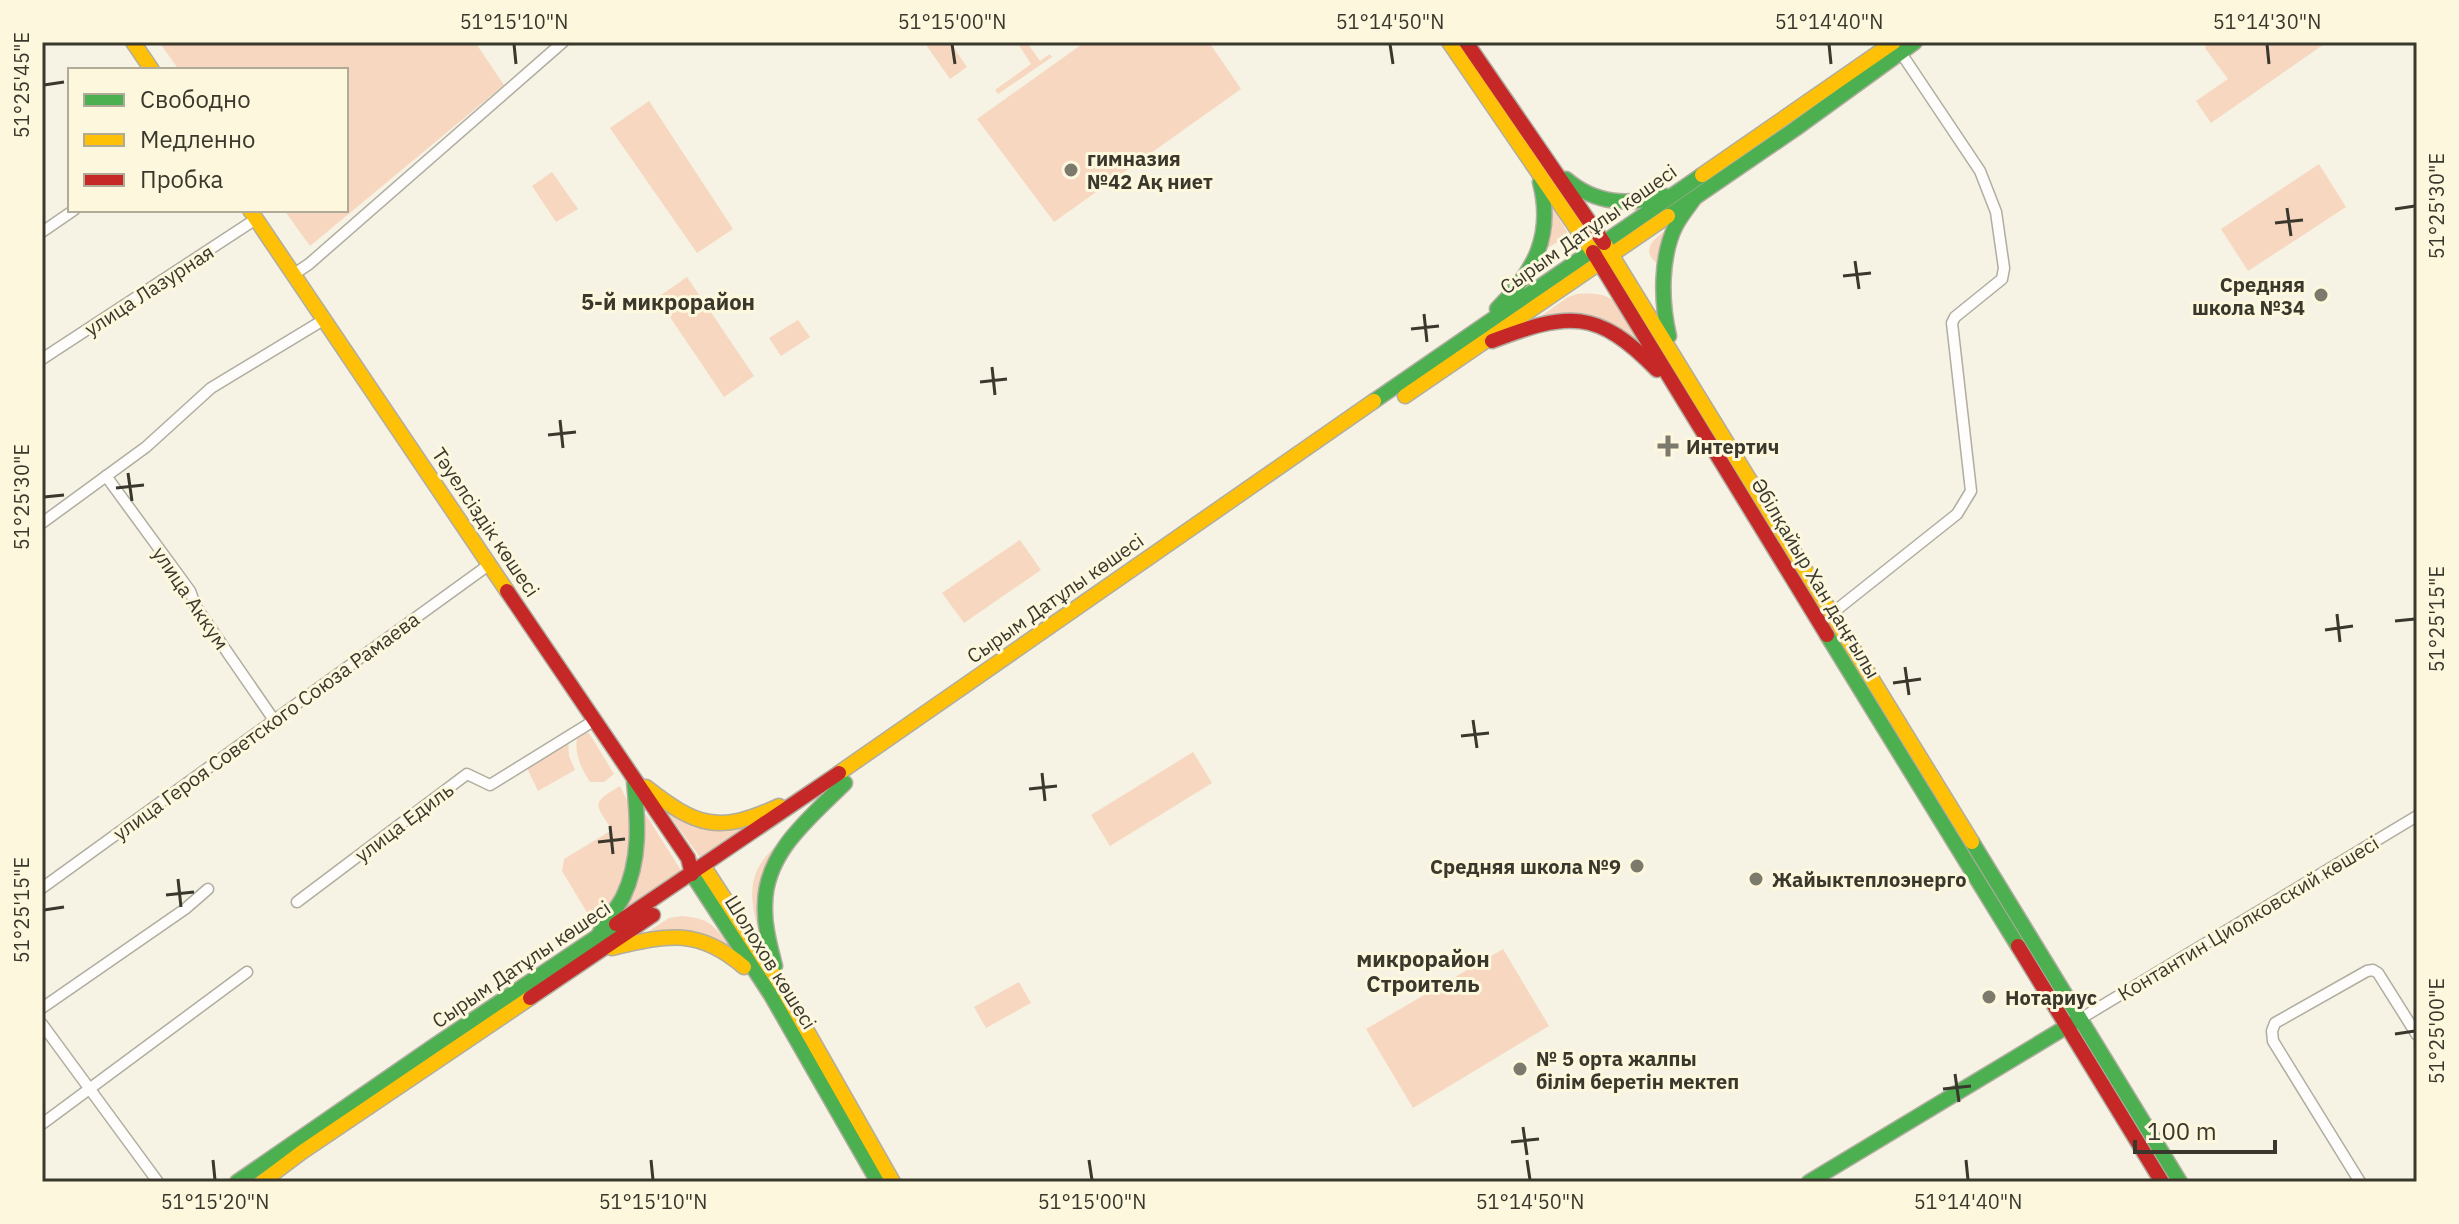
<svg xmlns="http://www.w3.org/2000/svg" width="2459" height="1224" viewBox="0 0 2459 1224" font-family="'IBM Plex Sans',sans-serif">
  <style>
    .green { fill: #f7d7c0 }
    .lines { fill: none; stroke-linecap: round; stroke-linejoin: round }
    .street-casing { stroke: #b0ada1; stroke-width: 13 }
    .fast-casing { stroke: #b0ada1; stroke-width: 17 }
    .slow-casing { stroke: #b0ada1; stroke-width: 17 }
    .jam-casing { stroke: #b0ada1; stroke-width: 17 }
    .street { stroke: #fefdfb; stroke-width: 10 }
    .fast { stroke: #4caf50; stroke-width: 14 }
    .slow { stroke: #ffc107; stroke-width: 14 }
    .jam { stroke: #c62828; stroke-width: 14 }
    .ticks { fill: none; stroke: #3a382d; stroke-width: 3 }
    .poi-dot { fill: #7c796d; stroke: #fdf8dd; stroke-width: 3 }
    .labels { text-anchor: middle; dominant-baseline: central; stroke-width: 6; stroke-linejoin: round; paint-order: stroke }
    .poi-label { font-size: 20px; font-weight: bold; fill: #3a382d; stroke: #fdf8dd; text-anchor: start }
    .street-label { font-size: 20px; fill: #3a382d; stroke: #fdf8dd }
    .neighbourhood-label { font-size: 22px; font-weight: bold; fill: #3a382d; stroke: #fdf8dd }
    .neatline { fill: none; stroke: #3a382d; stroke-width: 3 }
    .ticks-label { font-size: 20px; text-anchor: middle; fill: #3a382d }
  </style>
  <rect width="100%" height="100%" fill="#f6f3e4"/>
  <!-- green -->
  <g class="green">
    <polygon points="159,42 475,42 504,85 310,246 284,210 346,210 346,70 179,70"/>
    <polygon points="924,42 950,42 967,67 950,79"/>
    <polygon points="1017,42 1031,42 1028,44 1040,61 1050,54 1052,57 998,94 995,90 1031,64"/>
    <polygon points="1085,42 1209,42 1241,89 1054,222 977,119"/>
    <polygon points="2208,42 2327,42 2211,123 2196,101 2228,79 2205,48"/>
    <polygon points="649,101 733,229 697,253 610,128"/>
    <polygon points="2319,164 2346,207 2248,271 2221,229"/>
    <polygon points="552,172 578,209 556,222 532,186"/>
    <polygon points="1552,207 1569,235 1546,249 1552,228"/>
    <path d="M1671,226l-12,39c-22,-16 -2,-28 12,-39z"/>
    <polygon points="687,277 754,376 724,397 657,298"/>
    <path d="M1577,294c15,-1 28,-1 40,9l33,53 -25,-23 -91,-12 34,-24z"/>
    <polygon points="798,320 810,337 781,356 769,338"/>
    <polygon points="1020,540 1041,570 964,623 942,593"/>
    <path d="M583,732l6,1 25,41 -10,8h-14c-9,-14 -17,-30 -12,-47z"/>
    <polygon points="568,741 569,756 575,770 538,791 527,768"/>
    <polygon points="1193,752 1212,783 1110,846 1091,815"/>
    <path d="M620,786l8,16 5,19 -5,56 -25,40 -9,7 -32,-53 2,-12 48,-29c-17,-27 -22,-26 8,-44z"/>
    <polygon points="638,802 682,872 610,922 626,903"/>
    <polygon points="660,802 671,812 756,822 702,860"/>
    <path d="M782,841l-23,92c-11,-39 -12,-65 23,-92z"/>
    <path d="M682,916c29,2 35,12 49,34l-93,-12 31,-20z"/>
    <polygon points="1503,949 1549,1026 1413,1108 1366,1029"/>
    <polygon points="1019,982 1031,1003 986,1028 974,1007"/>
  </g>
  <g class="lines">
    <!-- street casing -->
    <g class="street-casing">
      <g id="street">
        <polyline points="42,232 74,210"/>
        <polyline points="294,274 309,264 563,42"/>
        <polyline points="42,359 256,219"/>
        <polyline points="106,476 190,591 196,607 274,720"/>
        <polyline points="42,523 146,447 211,388 325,319"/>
        <polyline points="1831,617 1840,607 1957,514 1971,491 1952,323 1955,317 2002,279 2004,268 1996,212 1980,171 1899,50"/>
        <polyline points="42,888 490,564"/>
        <polyline points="297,902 467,774 490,785 595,720"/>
        <polyline points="42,1008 185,909 208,889"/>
        <polyline points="2080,1019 2417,816"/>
        <polyline points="42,1024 158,1182"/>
        <polyline points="42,1124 247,972"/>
        <polyline points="2360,1182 2273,1041 2272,1031 2275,1023 2367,971 2373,970 2378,973 2417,1035"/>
      </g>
    </g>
    <!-- fast casing -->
    <g class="fast-casing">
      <g id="fast">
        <path d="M1566,179c30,26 63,26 100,17"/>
        <polyline points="1668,216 1795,129 1915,42"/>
        <path d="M1497,309c37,-38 57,-73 43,-127"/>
        <path d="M1669,336c-8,-34 -9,-79 7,-111 5,-9 12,-18 18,-26"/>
        <polyline points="1374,401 1702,175"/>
        <polyline points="1827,635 2018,946"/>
        <polyline points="1972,842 2180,1182"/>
        <polyline points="692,874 771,995 878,1182"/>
        <path d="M599,934c7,-13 17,-24 24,-37 18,-37 15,-76 11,-116"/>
        <path d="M775,966c-5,-20 -11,-41 -10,-61 0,-53 46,-88 80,-122"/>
        <polyline points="237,1182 434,1046 616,924"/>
        <polyline points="1809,1182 2076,1021"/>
      </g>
    </g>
    <!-- slow casing -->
    <g class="slow-casing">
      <g id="slow">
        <polyline points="133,42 152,70"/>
        <polyline points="1449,42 1592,251"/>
        <polyline points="1702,175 1894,42"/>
        <polyline points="250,210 507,591"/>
        <polyline points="1606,246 1972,842"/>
        <polyline points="1405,396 1668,216"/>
        <polyline points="839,773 1374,401"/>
        <path d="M646,787c51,40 73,47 133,19"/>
        <polyline points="704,867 782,987 893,1182"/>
        <path d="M612,948c55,-13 86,-21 132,19"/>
        <polyline points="262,1182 302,1152 530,998"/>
      </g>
    </g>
    <!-- jam casing -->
    <g class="jam-casing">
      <g id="jam">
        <polyline points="1466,42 1604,243"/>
        <polyline points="1593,252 1827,635"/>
        <path d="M1492,341c76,-29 105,-33 165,29"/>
        <polyline points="507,591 688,858 692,874"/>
        <polyline points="616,924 839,773"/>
        <polyline points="2018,946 2162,1182"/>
        <polyline points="530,998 653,915"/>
      </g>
    </g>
    <!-- street -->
    <use href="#street" class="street"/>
    <!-- fast -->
    <use href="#fast" class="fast"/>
    <!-- slow -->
    <use href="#slow" class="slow"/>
    <!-- jam -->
    <use href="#jam" class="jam"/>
  </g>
  <!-- ticks -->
  <path class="ticks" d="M514,44l2,20M952,44l3,20M1390,44l3,20M1829,44l2,20M2267,44l2,20M44,85l20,-3M2287,208l4,28M2395,209l20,-3M2275,223l28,-3M1855,261l4,28M1843,276l28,-3M1424,314l3,28M1411,329l28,-3M992,367l3,28M980,382l27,-3M560,420l3,28M548,435l28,-3M128,473l4,28M116,488l28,-3M44,497l20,-2M2337,614l3,28M2395,621l20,-2M2325,630l28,-4M1905,667l4,28M1893,683l28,-4M1473,720l4,28M1461,736l28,-3M1042,773l3,28M1029,789l28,-3M610,826l3,28M598,842l27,-3M178,879l3,28M166,895l28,-3M44,910l20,-3M2395,1034l20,-3M1955,1074l4,28M1943,1089l28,-3M1523,1127l4,28M1511,1142l28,-3M213,1160l2,20M651,1160l2,20M1089,1160l3,20M1527,1160l3,20M1966,1160l2,20"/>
  <!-- markers -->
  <g class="poi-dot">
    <circle cx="1071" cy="170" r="8"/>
    <circle cx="2321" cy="295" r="8"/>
    <path d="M1664 434h8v8h8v8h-8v8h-8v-8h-8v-8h8z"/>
    <circle cx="1637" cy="866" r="8"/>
    <circle cx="1756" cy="879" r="8"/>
    <circle cx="1989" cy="997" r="8"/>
    <circle cx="1520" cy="1069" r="8"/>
  </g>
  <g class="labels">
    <!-- poi labels -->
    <g class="poi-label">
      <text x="1087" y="158">гимназия<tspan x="1087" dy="23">№42 Ақ ниет</tspan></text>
      <text x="2305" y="284" text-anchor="end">Средняя<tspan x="2305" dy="23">школа №34</tspan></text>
      <text x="1686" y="446">Интертич</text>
      <text x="1621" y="866" text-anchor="end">Средняя школа №9</text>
      <text x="1772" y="879">Жайыктеплоэнерго</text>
      <text x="2005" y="997">Нотариус</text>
      <text x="1536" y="1058">№ 5 орта жалпы<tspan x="1536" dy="23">білім беретін мектеп</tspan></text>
    </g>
    <!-- street labels -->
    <g class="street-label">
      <text transform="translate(1588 229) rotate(-35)">Сырым Датұлы көшесі</text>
      <text transform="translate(149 290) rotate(-33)">улица Лазурная</text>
      <text transform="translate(486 522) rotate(56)">Тәуелсіздік көшесі</text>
      <text transform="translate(1816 578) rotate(59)">Әбілқайыр Хан даңғылы</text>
      <text transform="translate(191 598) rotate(56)">улица Аккум</text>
      <text transform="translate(1055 598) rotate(-35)">Сырым Датұлы көшесі</text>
      <text transform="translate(266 726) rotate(-36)">улица Героя Советского Союза Рамаева</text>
      <text transform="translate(404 822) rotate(-37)">улица Едиль</text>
      <text transform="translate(2248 918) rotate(-31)">Контантин Циолковский көшесі</text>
      <text transform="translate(771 962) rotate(58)">Шолохов көшесі</text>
      <text transform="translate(521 964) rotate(-34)">Сырым Датұлы көшесі</text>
    </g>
    <!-- neighbourhood labels -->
    <g class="neighbourhood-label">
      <text x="668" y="301">5-й микрорайон</text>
      <text x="1423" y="958">микрорайон<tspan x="1423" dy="25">Строитель</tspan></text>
    </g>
  </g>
  <!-- border -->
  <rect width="2459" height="1224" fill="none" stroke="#fdf8dd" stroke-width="88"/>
  <!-- legend -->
  <rect x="68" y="68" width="280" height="144" fill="#fdf8dd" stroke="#afab97" stroke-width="2"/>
  <rect x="84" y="94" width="40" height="12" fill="#4caf50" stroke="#afab97" stroke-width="2"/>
  <text x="140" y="108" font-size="24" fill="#3a382d">Свободно</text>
  <rect x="84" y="134" width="40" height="12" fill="#ffc107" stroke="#afab97" stroke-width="2"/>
  <text x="140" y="148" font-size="24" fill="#3a382d">Медленно</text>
  <rect x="84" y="174" width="40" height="12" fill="#c62828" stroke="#afab97" stroke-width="2"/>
  <text x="140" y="188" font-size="24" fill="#3a382d">Пробка</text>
  <!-- scale -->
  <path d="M2135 1140v12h140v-12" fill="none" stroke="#3a382d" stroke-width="4"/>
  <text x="2147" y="1140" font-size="24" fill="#3a382d" stroke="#fdf8dd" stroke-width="6" paint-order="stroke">100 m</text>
  <rect x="44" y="44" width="2371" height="1136" class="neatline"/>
  <g class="ticks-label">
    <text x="514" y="29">51°15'10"N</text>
    <text x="952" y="29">51°15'00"N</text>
    <text x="1390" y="29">51°14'50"N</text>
    <text x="1829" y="29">51°14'40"N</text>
    <text x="2267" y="29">51°14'30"N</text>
    <text transform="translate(22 85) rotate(-90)" y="7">51°25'45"E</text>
    <text transform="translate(2437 206) rotate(-90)" y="7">51°25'30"E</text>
    <text transform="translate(22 497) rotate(-90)" y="7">51°25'30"E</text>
    <text transform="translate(2437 619) rotate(-90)" y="7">51°25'15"E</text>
    <text transform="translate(22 910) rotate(-90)" y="7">51°25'15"E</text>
    <text transform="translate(2437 1031) rotate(-90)" y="7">51°25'00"E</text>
    <text x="215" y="1209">51°15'20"N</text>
    <text x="653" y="1209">51°15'10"N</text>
    <text x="1092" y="1209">51°15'00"N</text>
    <text x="1530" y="1209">51°14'50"N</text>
    <text x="1968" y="1209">51°14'40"N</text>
  </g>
</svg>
